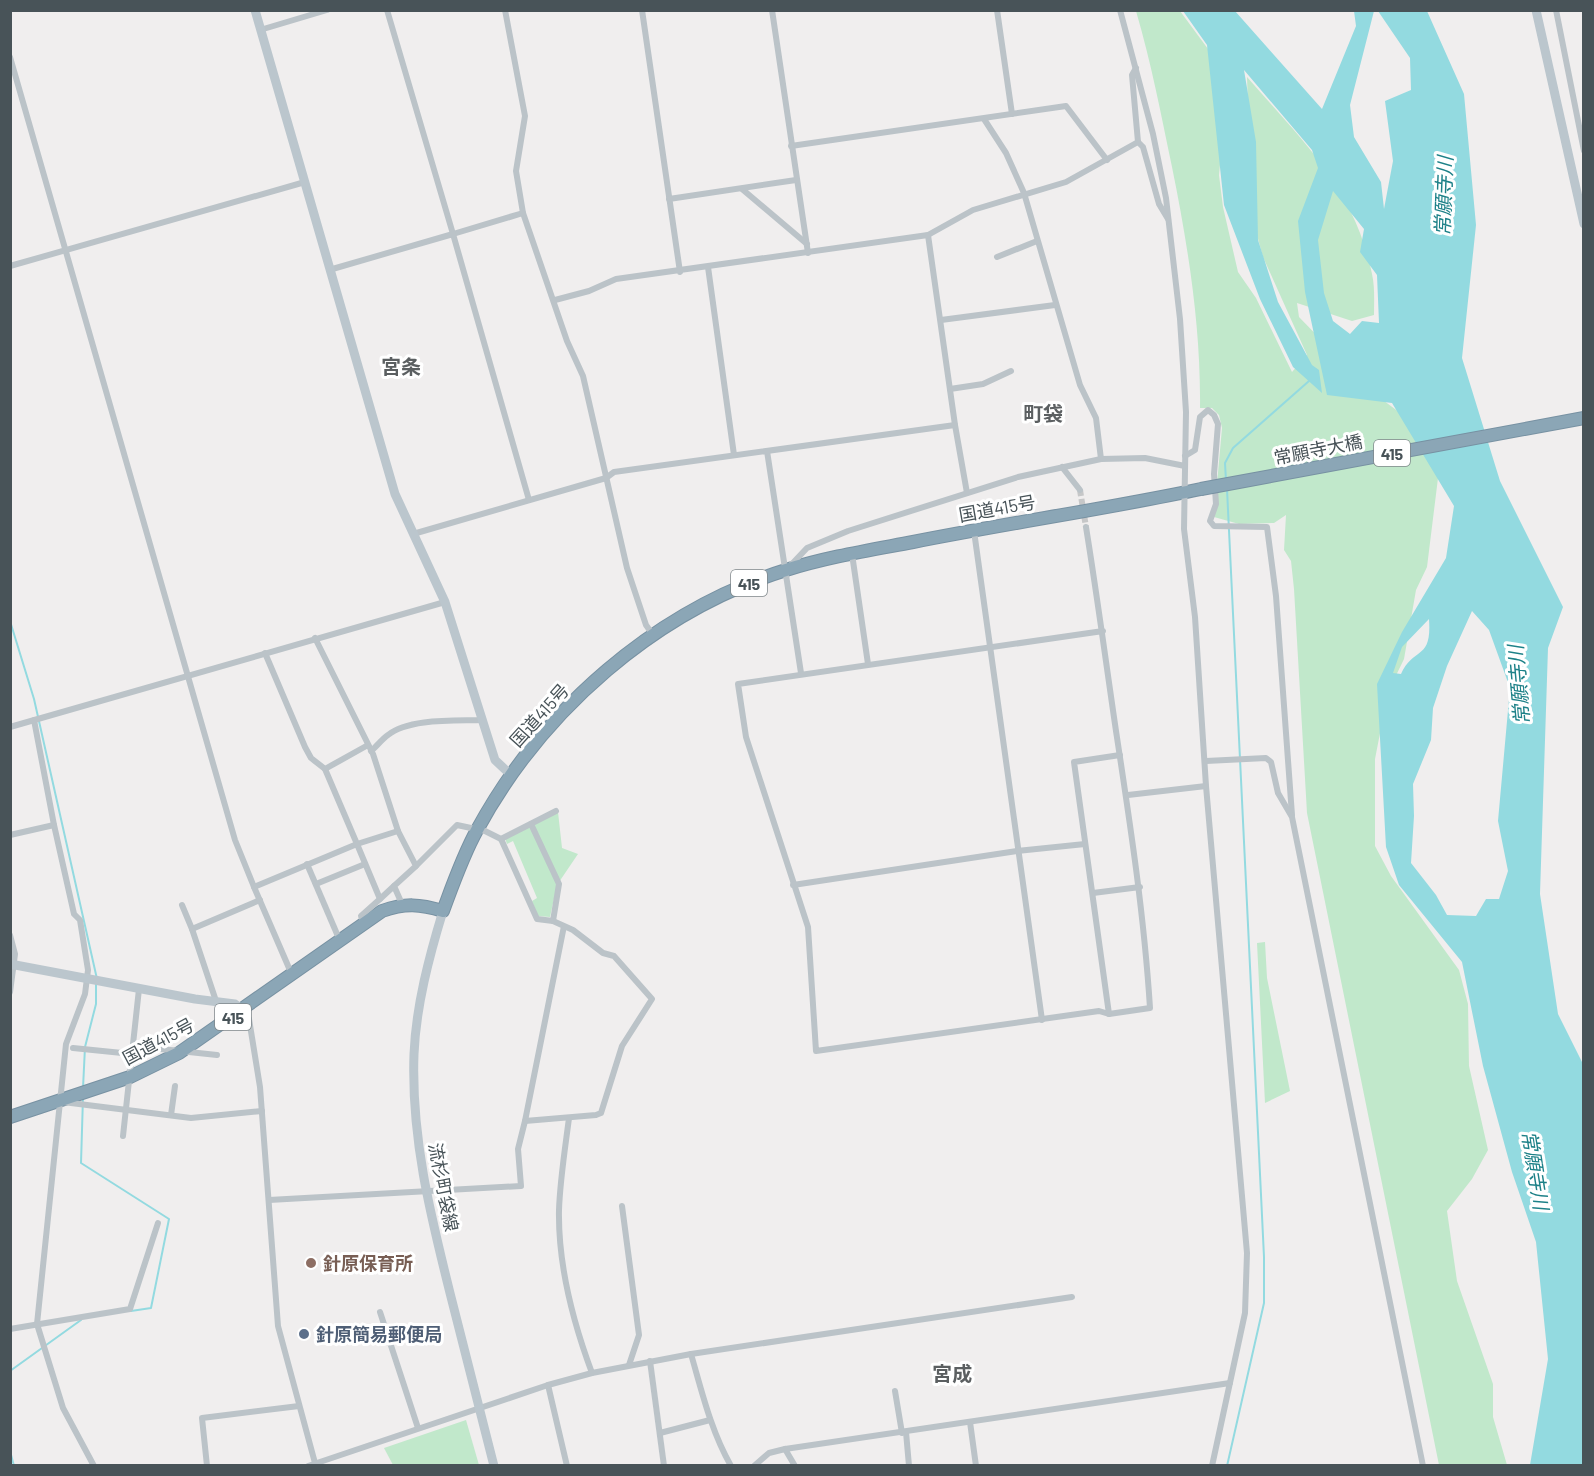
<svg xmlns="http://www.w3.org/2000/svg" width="1594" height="1476" viewBox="0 0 1594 1476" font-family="Barlow,'Noto Sans JP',sans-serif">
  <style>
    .green { fill: #c1e8cb }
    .water { fill: #93dae0; fill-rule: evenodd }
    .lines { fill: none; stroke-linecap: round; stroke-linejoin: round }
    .stream { stroke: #93dae0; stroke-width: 2 }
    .street-tunnel { stroke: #c6c7c8; stroke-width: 6; stroke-dasharray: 6 3; stroke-linecap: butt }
    .highway-casing { stroke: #7791a2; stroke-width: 14 }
    .street { stroke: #bbc3c8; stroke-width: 6 }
    .secondary { stroke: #bbc6cd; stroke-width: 9 }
    .highway { stroke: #8ba6b6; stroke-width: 12 }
    .highway-bridge-casing { stroke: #7791a2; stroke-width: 14; stroke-linecap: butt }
    .highway-bridge { stroke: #8ba6b6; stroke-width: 12 }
    .education-dot { fill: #8d6e63; stroke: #fff; stroke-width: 2 }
    .service-dot { fill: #5c6f8a; stroke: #fff; stroke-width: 2 }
    .labels { text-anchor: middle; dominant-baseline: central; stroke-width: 6; stroke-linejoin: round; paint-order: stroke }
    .shield { fill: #fff; stroke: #7f878a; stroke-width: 1.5 }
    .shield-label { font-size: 16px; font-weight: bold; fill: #485358 }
    .street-label { font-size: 18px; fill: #485358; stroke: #fff }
    .education-label { font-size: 18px; font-weight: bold; fill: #785e54; stroke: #fff; text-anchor: start }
    .service-label { font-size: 18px; font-weight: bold; fill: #4e5e75; stroke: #fff; text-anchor: start }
    .water-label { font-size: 20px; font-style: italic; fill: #1d8188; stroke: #fff }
    .neighbourhood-label { font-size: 20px; font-weight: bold; fill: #5b5f61; stroke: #fff }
  </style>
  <rect width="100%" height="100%" fill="#f0eeee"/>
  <!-- green -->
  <g class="green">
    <path d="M1136,11h44l45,61v41l-6,62 4,32 15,65 18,26 36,74 15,-17 -44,-98 -11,-40 -5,-140c54,62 108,112 125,197 3,13 2,28 2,41l-22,6 -55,-18 2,14 73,75 35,26 32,52 -12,97 -11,23 -12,69 -16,33 -13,67v87l16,30 68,94 9,34 1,62 19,84 -16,29 -25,32 10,70 36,103v33l14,48h-68l-132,-652 -13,-224 -3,-28 -7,-11 2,-35 -12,8 -35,1 -25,-7 8,-89 -3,-13 -7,-7h-12c1,-81 -12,-162 -28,-241 -11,-53 -21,-105 -36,-156z"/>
    <polygon points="558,812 562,848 578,854 557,885 550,917 538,916 532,901 537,898 513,841 507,844 505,838"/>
    <polygon points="1265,942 1267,978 1290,1091 1265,1103 1257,943"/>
    <polygon points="466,1420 479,1465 393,1465 384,1448"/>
  </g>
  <!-- water -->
  <path class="water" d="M1183,11h52l87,98 34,-83 -2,-15h20l-24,94 4,32 27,45 3,27 9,-48 -8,-60 26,-11 -1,-32 -32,-47h49l37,83 12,131 -14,133 38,123 63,126 -15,41 -8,246 18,120 25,50v401h-53l18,-106 -12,-117 -24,-70 -29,-106 -21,-104 -63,-77 -13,-38 -9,-163 25,-52 44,-74 8,-52 -62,-103 -65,-8 -22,-103 -7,-71 20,-53 -6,-18 -68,-80 12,72 2,98 20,62 34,63 7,5 3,23 -29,-26 -33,-68 -36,-94 -17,-160zM1333,191l31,38 -4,23 17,23 2,48 -17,-2 -12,13 -17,-13 -9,-28 -6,-53zM1472,611l17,19 21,58 -12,133 10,50 -9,28h-13l-10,17 -29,-1 -11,-20 -25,-32 3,-47 -1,-32 18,-44 2,-32 14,-42zM1429,619c3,42 -15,27 -28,55l-8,-1 9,-26z"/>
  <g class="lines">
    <!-- stream -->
    <g class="stream">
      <polyline points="1226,481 1225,463 1233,448 1309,381"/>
      <polyline points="10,621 34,699 97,979"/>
      <polyline points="83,1088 85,1047 96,1004 96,984"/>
      <polyline points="83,1097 81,1163 169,1219 151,1308 131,1311"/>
      <polyline points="10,1371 81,1320"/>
      <polyline points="10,1451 14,1466"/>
      <polyline points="1227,1466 1264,1303 1264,1257 1227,489"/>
    </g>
    <!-- street-tunnel -->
    <polyline class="street-tunnel" points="1080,490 1086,527"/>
    <!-- highway casing -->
    <g class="highway-casing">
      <path id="highway" d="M10,1117l120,-40 49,-24 203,-142c23,-8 38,-7 61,0 10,-27 20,-56 34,-81 65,-120 178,-219 309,-260 41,-13 85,-20 127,-28 96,-19 192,-33 288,-53"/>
    </g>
    <!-- street -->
    <g class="street">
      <polyline points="387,10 453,234 523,213"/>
      <polyline points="505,10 525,116 516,171 523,213 567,341 583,376 627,568 646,625 653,635"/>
      <polyline points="642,10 680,272"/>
      <polyline points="772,10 808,253"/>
      <polyline points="997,10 1012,114"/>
      <polyline points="1120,10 1153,134 1166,198 1180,319 1186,412 1184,529 1195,617 1206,786 1247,1253 1245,1313 1212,1466"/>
      <polyline points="1556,10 1584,151"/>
      <polyline points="260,30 327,10"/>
      <polyline points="10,57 235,840 254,887"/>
      <polyline points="984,119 1006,153 1024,193 1080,385 1096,418 1101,459"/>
      <polyline points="1138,142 1143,147 1159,204 1168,219"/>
      <polyline points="791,146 1066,106 1107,160"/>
      <polyline points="742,189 807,244"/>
      <polyline points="669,199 796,180"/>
      <polyline points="928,235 955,425 967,493"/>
      <polyline points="997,257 1037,241"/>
      <polyline points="10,266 305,182"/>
      <polyline points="708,267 734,455"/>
      <polyline points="329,270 453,234 529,500"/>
      <polyline points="555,300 589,291 616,279 928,235 973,210 1066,182 1138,142 1132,75 1136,68"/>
      <polyline points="941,320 1055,305"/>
      <polyline points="950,389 983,384 1011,371"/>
      <polyline points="767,451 801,673"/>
      <polyline points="1185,456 1195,450 1200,417 1208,410 1214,415 1218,424 1214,474 1216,504 1210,521 1214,526 1267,527 1276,596 1292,815"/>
      <polyline points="1062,467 1080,490"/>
      <path d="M1086,527c11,68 20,136 30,204 14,92 28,183 34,277l-41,6 -10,-3 -283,40 -8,-124 -62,-190 -8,-53 365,-53"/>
      <polyline points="974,531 1042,1020"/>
      <polyline points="413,534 606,478 614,472 955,425"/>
      <polyline points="852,554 868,664"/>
      <polyline points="790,566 807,548 848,531 1018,477 1101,459 1145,458 1185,466"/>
      <polyline points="315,638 373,754 398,831 416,866 394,886 402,904"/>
      <polyline points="265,653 305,747 311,758 325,769"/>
      <polyline points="34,720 54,825"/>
      <polyline points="10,727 445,602"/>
      <polyline points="368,745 325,769 357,844 398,831"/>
      <path d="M371,751c6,-5 11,-12 17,-16 21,-17 68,-14 94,-15"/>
      <polyline points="1206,761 1266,758 1271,762 1278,793 1292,817 1423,1466"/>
      <polyline points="1128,795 1206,786"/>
      <polyline points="10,835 54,825 74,914 80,920 88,970 85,994 66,1044 37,1324 63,1408 94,1466"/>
      <polyline points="501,839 537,919 553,921 559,884 531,824"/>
      <polyline points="307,864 340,941"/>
      <polyline points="416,866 457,825 485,831 501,839 556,811"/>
      <polyline points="316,884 365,864"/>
      <polyline points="793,885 1017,851 1085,844"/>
      <polyline points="1093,893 1140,887"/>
      <polyline points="182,905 192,929 260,900"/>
      <polyline points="553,921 573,930 603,953 614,956 652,999 622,1046 601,1113 596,1115 525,1121 564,926"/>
      <polyline points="364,923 361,916 380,899"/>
      <polyline points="192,929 216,1001"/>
      <polyline points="10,935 15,954 10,992"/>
      <polyline points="292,975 254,887 357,844 380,899 394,886"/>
      <polyline points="243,1010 249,1019 260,1087 278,1326 315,1463"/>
      <polyline points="1109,1014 1074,762 1120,755"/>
      <polyline points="133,1046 217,1055"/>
      <polyline points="73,1048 132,1054"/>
      <polyline points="63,1102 191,1118 262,1111"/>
      <polyline points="171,1115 175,1086"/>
      <path d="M569,1118c-4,31 -9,62 -10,92 -1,55 14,112 33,163"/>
      <polyline points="123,1136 139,989"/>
      <polyline points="269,1200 521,1186 518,1149 525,1121"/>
      <polyline points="622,1206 639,1335 629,1365"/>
      <polyline points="380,1312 418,1428"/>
      <polyline points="10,1329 130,1309 158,1223"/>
      <path d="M691,1354c11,38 20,77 40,112"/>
      <polyline points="650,1361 664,1466"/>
      <polyline points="548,1385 567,1466"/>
      <polyline points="895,1391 902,1433"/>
      <polyline points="970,1422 976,1466"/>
      <polyline points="906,1432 909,1466"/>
      <polyline points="660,1433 710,1420"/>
      <polyline points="785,1449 795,1466"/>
      <polyline points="207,1466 202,1418 299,1406"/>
      <polyline points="308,1466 548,1385 592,1373 691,1354 1072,1297"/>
      <polyline points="754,1466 769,1453 785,1449 1230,1383"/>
    </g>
    <!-- secondary -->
    <g class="secondary">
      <polyline points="255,10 395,494 445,602 495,760 511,775"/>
      <polyline points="1536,10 1584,224"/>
      <path d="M443,911c-14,46 -27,95 -29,143 -3,83 16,159 36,239 15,57 29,115 44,173"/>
      <polyline points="10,964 195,999 235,1004 243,1010"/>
    </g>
    <!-- highway -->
    <use href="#highway" class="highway"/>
    <!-- highway-bridge casing -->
    <g class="highway-bridge-casing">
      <polyline id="highway-bridge" points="1201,489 1584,418"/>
    </g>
    <!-- highway-bridge -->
    <use href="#highway-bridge" class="highway-bridge"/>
  </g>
  <!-- markers -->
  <circle class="education-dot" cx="311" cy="1263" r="6"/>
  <circle class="service-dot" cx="304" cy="1334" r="6"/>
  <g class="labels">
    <!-- shield labels -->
    <g class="shield">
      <rect x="1374" y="440" width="36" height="26" rx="4.5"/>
      <rect x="731" y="570" width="36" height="26" rx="4.5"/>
      <rect x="215" y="1004" width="36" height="26" rx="4.5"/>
    </g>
    <g class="shield-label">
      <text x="1392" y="453">415</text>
      <text x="749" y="583">415</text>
      <text x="233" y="1017">415</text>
    </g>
    <!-- street labels -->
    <g class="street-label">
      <text transform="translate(1318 449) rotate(-11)">常願寺大橋</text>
      <text transform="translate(997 508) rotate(-10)">国道415号</text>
      <text transform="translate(539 715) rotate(-48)">国道415号</text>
      <text transform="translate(158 1041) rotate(-28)">国道415号</text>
      <text transform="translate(444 1187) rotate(79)">流杉町袋線</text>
    </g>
    <!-- education labels -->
    <g class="education-label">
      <text x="323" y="1263">針原保育所</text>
    </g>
    <!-- service labels -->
    <g class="service-label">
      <text x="316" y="1334">針原簡易郵便局</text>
    </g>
    <!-- water labels -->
    <g class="water-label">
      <text transform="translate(1443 196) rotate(-88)">常願寺川</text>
      <text transform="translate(1518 685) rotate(-95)">常願寺川</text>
      <text transform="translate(1536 1170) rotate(81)">常願寺川</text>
    </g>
    <!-- neighbourhood labels -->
    <g class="neighbourhood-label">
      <text x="401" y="366">宮条</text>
      <text x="1043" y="413">町袋</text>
      <text x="952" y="1373">宮成</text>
    </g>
  </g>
  <!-- border -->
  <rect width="1594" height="1476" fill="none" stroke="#485358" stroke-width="24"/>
</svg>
